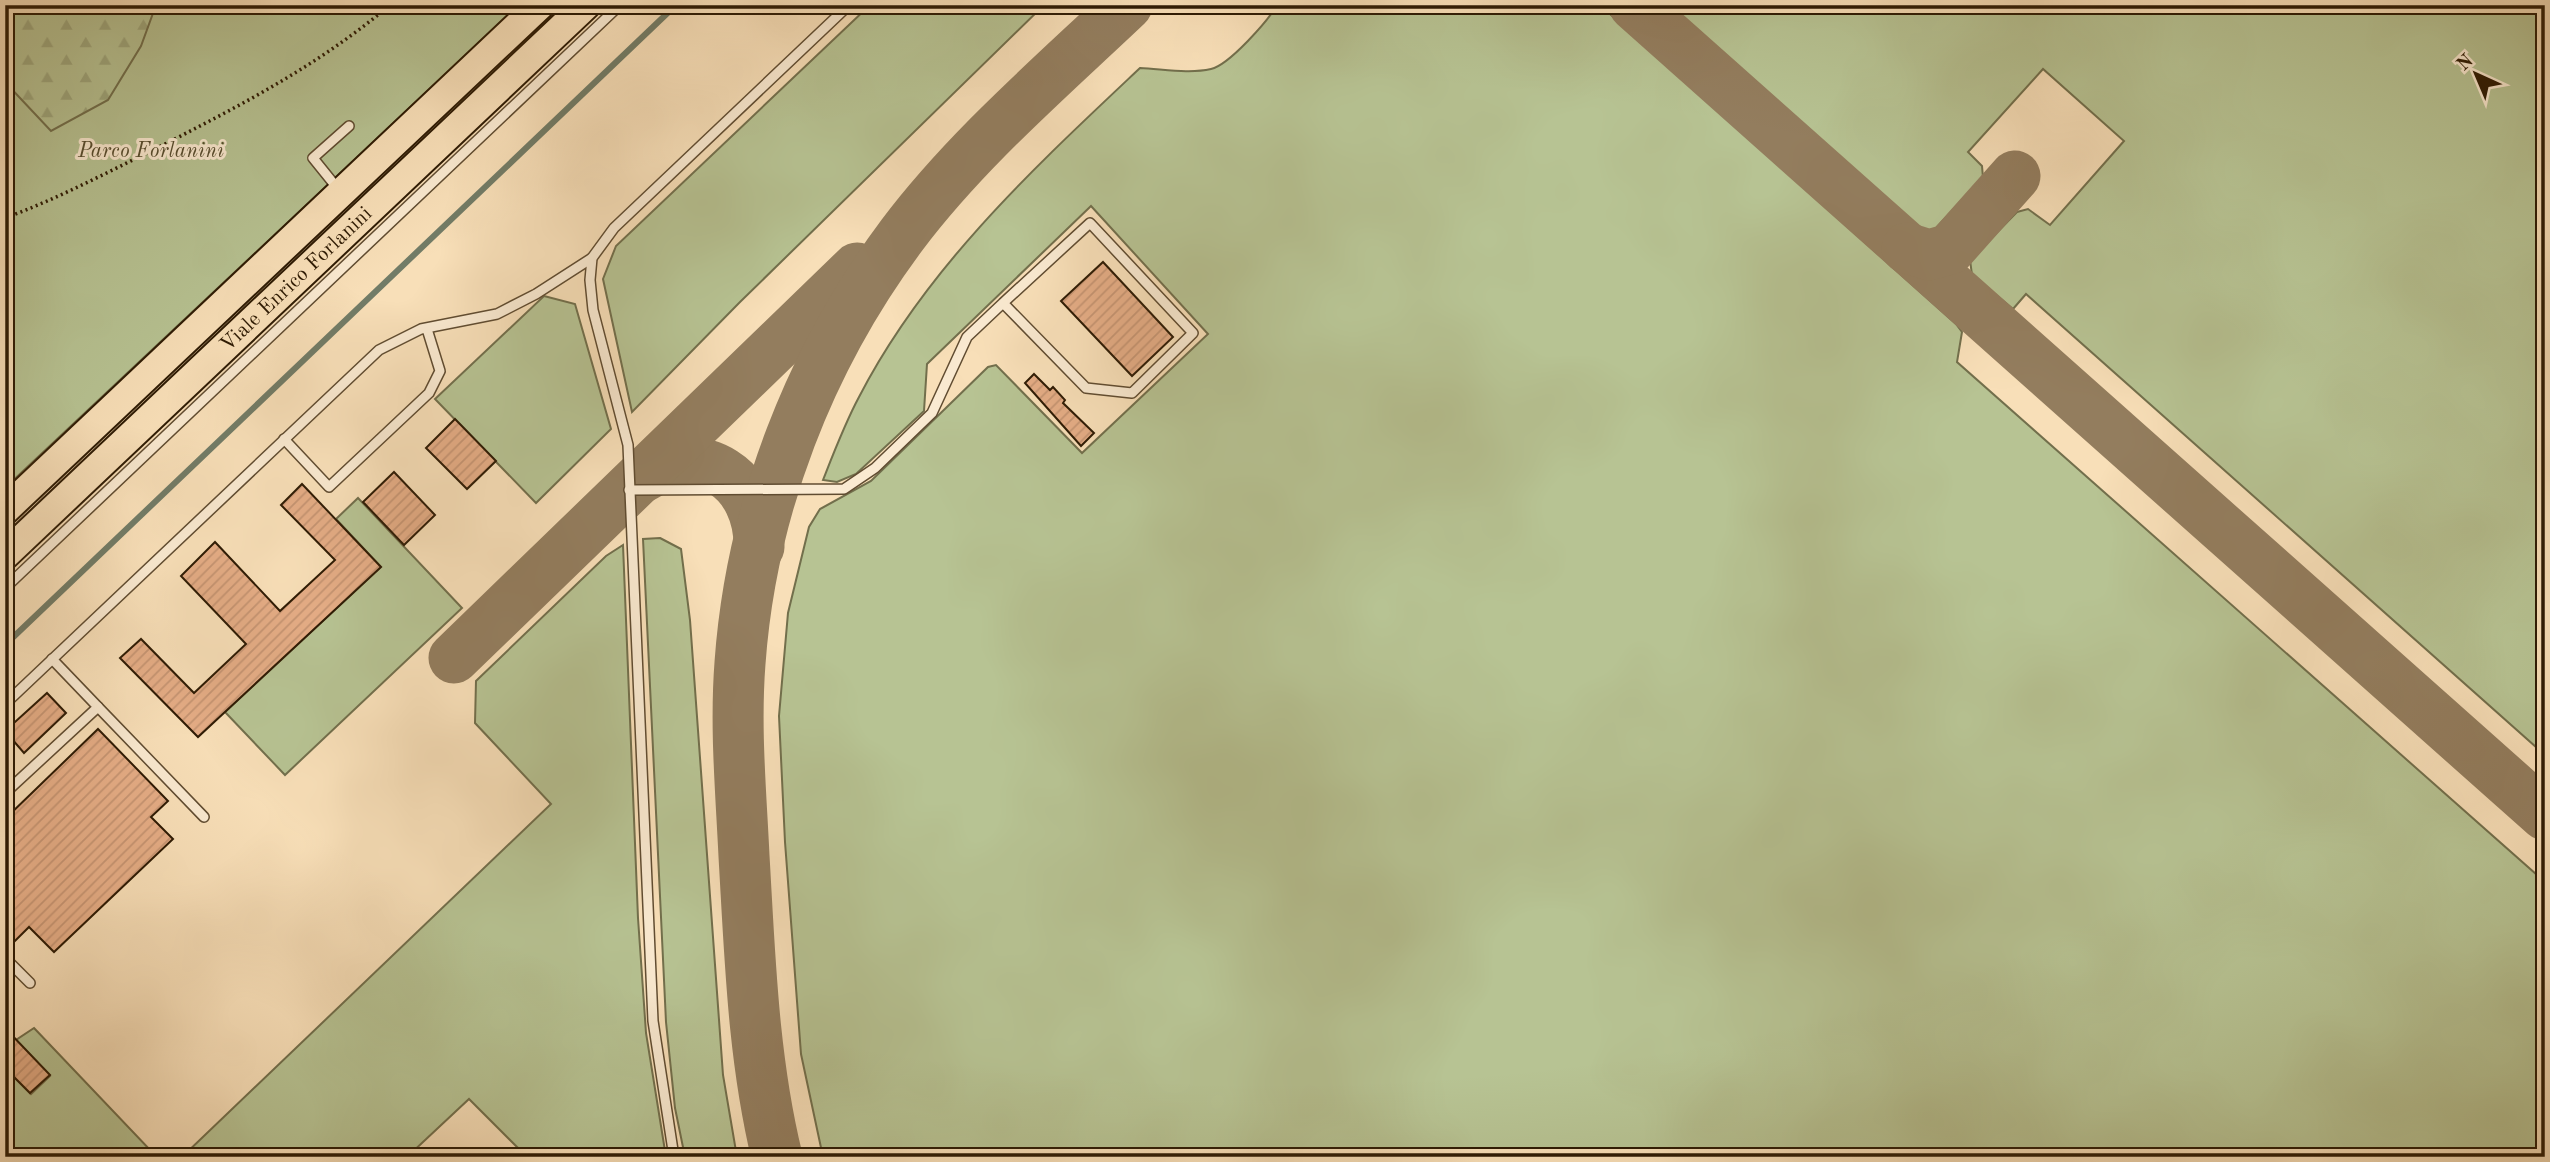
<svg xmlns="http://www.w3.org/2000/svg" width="2550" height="1162" viewBox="0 0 2550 1162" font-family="'Old Standard TT',serif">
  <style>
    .green { fill: #b7c393; stroke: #726f4c; stroke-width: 2 }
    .forest { fill: url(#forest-firs); stroke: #726f4c; stroke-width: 2 }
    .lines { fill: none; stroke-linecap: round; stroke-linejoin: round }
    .stream { stroke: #727c67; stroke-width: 6 }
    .taxiway { stroke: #937d5e; stroke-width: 51 }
    .building { fill: url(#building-hatch); stroke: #2e1b04; stroke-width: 2 }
    .service-casing { stroke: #604c31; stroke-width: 12 }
    .primary-casing { stroke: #2e1b04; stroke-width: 32 }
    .path { stroke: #2e1b04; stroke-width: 3.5; stroke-dasharray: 2 3.5; stroke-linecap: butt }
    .service { stroke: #faead1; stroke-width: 9 }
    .primary { stroke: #f8dfb8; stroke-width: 28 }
    .labels { text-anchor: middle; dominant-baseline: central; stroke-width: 6; stroke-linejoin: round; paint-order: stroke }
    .park-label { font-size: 21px; font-style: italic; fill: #574d2f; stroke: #faead1 }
    .street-label { font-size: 21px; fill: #2e1b04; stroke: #faead1 }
  </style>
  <defs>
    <pattern id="forest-firs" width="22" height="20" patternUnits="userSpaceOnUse" patternTransform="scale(1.75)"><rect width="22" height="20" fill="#b7c393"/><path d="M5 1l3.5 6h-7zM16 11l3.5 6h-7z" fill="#9ea77d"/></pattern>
    <pattern id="building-hatch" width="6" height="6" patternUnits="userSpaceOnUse" patternTransform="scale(1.75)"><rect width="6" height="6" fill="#e5ad86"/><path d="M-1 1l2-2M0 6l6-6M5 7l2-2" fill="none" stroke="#c59472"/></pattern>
  </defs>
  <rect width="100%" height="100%" fill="#f8dfb8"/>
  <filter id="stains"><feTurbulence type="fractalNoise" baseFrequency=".00286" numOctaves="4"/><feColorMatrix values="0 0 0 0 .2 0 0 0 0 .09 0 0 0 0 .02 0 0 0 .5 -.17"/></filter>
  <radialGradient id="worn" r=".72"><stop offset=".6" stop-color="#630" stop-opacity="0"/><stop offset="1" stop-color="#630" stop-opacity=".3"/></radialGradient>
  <!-- green -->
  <g class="green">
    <polygon points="5,5 519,5 5,488"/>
    <polygon points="870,5 1044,5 740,302 632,412 603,279 616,246"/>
    <path d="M1277,5h323l356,319 6,8 -5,30 588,520v275h-1722l-22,-103 -16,-212 -6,-126 9,-103 21,-86 11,-18 51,-28 117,-114 8,-2 86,88 126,-119 -117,-128 -164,158 -3,47 -68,63 -19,8 -14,-2c11,-28 22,-57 36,-83 67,-130 176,-230 281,-329 23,1 49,6 71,1 18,-4 57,-48 66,-64z"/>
    <polygon points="1665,5 2545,5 2545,755 2026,294 2013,309 1972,275 1970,260 2017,212 2028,209 2050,225 2124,141 2043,69 1968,152 1982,166 1983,178 1935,229 1921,232"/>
    <polygon points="544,296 575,304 611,429 536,503 435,399"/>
    <polygon points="358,498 462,608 285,775 225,712 381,567 336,519"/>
    <polygon points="660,538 681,549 690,620 723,1075 737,1157 685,1157 675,1108 666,1022 643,539"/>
    <polygon points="623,545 638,918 646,1033 666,1157 527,1157 469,1099 407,1157 182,1157 551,804 475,723 476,681 606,556"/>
    <polygon points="34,1028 153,1153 146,1157 5,1157 5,1088 15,1078 31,1094 50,1076 16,1040"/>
  </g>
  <!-- forest -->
  <polygon class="forest" points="5,5 156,5 141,46 108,100 51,131 5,82"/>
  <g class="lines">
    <!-- stream -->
    <polyline class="stream" points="5,645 676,5"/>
    <!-- taxiway -->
    <g class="taxiway">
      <polyline points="1634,5 2545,815"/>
      <polyline points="1907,248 1929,255 1950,249 2015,176"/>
      <path d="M643,477c59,-38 117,3 116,70"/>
      <polyline points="454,658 857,268"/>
      <path d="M777,1157c-24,-99 -27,-199 -33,-301 -3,-64 -9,-128 -4,-193 11,-154 70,-305 162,-428 64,-85 148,-157 225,-230"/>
    </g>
  </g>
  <!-- building -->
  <g class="building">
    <polygon points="1103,262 1173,337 1132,376 1061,301"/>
    <polygon points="1034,374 1050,390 1053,387 1065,400 1063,403 1094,433 1081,446 1025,383"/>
    <polygon points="455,419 496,461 467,489 426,448"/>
    <polygon points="394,472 435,515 404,545 363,502"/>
    <polygon points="302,484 381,567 198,737 120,658 141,639 194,693 246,644 181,576 215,542 280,611 335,560 281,505"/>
    <polygon points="47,693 66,713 24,753 5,731"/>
    <polygon points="98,729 168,801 151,817 173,839 54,952 29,927 13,943 5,936 5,819"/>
    <polygon points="5,1028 50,1075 30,1093 15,1078 5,1088"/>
  </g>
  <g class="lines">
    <!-- service casing -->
    <g class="service-casing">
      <g id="service">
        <polyline points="338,189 313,158 349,126"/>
        <polyline points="284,439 329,487 429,393 440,371 427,329"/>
        <polyline points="629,490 844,489 875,468 932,413 967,337 1003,303 1086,388 1132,393 1193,333 1090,223 1003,303"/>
        <polyline points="5,588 620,5"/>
        <polyline points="5,704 379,350 421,329 497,314 536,294 592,258"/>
        <polyline points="98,707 204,817"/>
        <polyline points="5,793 98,707 52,659"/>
        <polyline points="5,958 30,983"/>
        <polyline points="674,1157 653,1021 628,445 593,310 590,280 592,258 614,228 849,5"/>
      </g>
    </g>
    <!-- primary casing -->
    <g class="primary-casing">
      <g id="primary">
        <polyline points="5,510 540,5"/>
        <path id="s1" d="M5,555l581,-550"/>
      </g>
    </g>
    <!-- path -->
    <path class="path" d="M5,218c52,-19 101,-45 150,-69 83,-42 164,-84 235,-144"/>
    <!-- service -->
    <use href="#service" class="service"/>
    <!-- primary -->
    <use href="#primary" class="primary"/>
  </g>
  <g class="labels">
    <!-- park labels -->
    <g class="park-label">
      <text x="151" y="151">Parco Forlanini</text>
    </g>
    <!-- street labels -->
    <g class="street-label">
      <text stroke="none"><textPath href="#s1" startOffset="401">Viale Enrico Forlanini</textPath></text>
    </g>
  </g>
  <!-- margin -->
  <rect width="2550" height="1162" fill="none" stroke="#f8dfb8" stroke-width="28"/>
  <rect x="7" y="7" width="2536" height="1148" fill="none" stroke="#2e1b04" stroke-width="3.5"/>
  <rect x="14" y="14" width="2522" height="1134" fill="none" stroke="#2e1b04" stroke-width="2"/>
  <!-- north arrow -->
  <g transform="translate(2476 74) rotate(316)" stroke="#faead1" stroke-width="5" paint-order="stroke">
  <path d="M0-5L12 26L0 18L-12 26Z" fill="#2e1b04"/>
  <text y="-10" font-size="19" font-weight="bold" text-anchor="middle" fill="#2e1b04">N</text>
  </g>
  <rect width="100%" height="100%" filter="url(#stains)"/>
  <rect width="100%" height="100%" fill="url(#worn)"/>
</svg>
